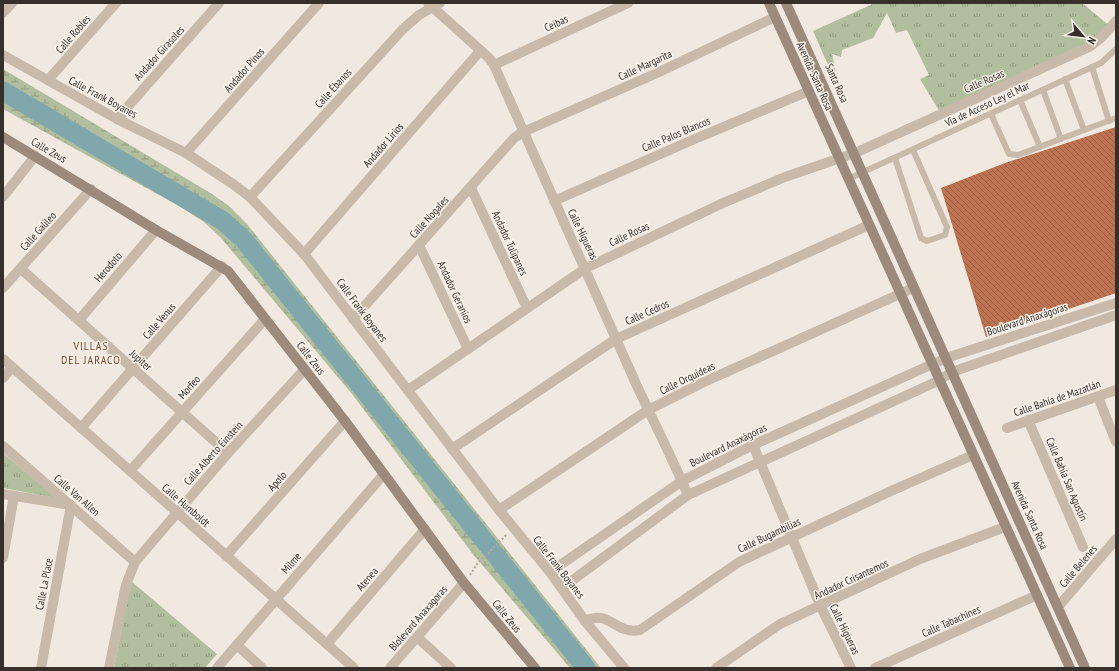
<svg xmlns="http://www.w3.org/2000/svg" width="1119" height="671" viewBox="0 0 1119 671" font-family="'PT Sans Narrow',sans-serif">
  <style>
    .wetland { fill: url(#wetland-marsh) }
    .park { fill: url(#park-tufts) }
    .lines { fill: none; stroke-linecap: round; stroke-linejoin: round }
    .river { stroke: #80a7ac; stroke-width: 19 }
    .building { fill: url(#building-back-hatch) }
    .path { stroke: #b4a595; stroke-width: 2; stroke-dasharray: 2 2; stroke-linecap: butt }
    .lane { stroke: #c8baab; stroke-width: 6 }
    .street { stroke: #c8baab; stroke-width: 10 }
    .secondary { stroke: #9c8a7d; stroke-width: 10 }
    .labels { text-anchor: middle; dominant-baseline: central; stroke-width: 3; stroke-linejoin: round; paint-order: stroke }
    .street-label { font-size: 11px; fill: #372f2a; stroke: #f9f3eb }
    .neighbourhood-label { font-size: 12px; letter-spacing: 1px; fill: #804329; stroke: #f9f3eb }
  </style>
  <defs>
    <pattern id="wetland-marsh" width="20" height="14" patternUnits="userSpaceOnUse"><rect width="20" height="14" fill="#b2bf9f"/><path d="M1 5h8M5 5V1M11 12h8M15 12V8" fill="none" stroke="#929c82"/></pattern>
    <pattern id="park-tufts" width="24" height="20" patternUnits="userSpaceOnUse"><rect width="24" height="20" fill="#b2bf9f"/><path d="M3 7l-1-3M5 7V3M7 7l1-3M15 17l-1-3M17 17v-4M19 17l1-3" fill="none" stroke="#929c82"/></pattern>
    <pattern id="building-back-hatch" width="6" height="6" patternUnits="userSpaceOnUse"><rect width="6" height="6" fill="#bd7251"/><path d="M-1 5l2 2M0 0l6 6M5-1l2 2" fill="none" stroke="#9a5e43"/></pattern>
  </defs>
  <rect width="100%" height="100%" fill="#f1e9df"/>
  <!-- wetland -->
  <polygon class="wetland" points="3,69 212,194 229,206 247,224 601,668 570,668 472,553 352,394 221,238 204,222 179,206 3,109"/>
  <!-- park -->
  <g class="park">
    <polygon points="875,3 1082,3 1111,27 1102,37 941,114 920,79 929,75 907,30 896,33 887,13 873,38 842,50 841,57 832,54 840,92 813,31"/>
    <polygon points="3,453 56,498 3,488"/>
    <polygon points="131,581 217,654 205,668 114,668"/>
  </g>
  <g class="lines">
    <!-- river -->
    <polyline class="river" points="3,91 223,221 244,240 586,668"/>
  </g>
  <!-- building -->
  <polygon class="building" points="1116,127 1116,293 986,337 941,188 1005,163"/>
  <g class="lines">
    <!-- path -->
    <polyline class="path" points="470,575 477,564 507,534"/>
    <!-- lane -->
    <g class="lane">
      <polyline points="1092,67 1109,121"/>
      <polyline points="1065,79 1084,130"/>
      <polyline points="1043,90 1061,139"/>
      <polyline points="1020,100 1040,147"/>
      <polyline points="991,114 1009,154 1018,155 1116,118"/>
      <polyline points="895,158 921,238 927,241 945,235 947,227 913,150"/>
      <polyline points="848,179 1101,63 1116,49"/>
    </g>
    <!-- street -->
    <g class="street">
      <path d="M428,3l61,55 5,7c47,107 95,214 143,321 17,36 35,72 51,109"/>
      <polyline points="3,13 12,3"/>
      <polyline points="3,55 117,119 186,153 233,184 250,197 304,254 499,510 550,572 585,621 624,668"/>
      <polyline points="494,65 628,3"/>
      <polyline points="48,80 116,3"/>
      <polyline points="117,119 219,3"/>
      <polyline points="186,153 319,3"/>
      <polyline points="471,188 527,308"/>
      <polyline points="3,197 35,156"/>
      <polyline points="250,197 403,29 419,15 440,3"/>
      <polyline points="554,201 690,141 809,91"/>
      <polyline points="419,245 468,349"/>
      <polyline points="304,254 480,51"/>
      <polyline points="21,269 228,453"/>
      <polyline points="3,288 91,189"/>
      <polyline points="353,319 514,138 523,132 657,73 775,17"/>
      <polyline points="79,320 156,230"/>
      <polyline points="3,359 354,668"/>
      <polyline points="3,378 12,367"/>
      <polyline points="408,390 586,268 723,203 785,177 855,153 1089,47 1102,37 1116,21"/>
      <polyline points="1098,397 1116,442"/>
      <polyline points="1028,420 1083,547"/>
      <polyline points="81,428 222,266"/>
      <polyline points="1007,428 1116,390"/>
      <polyline points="753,445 821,607 851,668"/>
      <polyline points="3,446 135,562"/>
      <polyline points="452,449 616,339 869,225"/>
      <polyline points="130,471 265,319"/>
      <polyline points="3,494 71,505 41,668"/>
      <polyline points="499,510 648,410 704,382 913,288"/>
      <polyline points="226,556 345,421"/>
      <polyline points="3,558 14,496"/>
      <polyline points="550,572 682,481 753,445 946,358 1116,303"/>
      <polyline points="562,588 688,495 938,381 952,372 1116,315"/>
      <polyline points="1058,607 1116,539"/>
      <path d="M585,621c25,-12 30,14 55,9l99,-68 152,-71 82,-36"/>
      <polyline points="417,637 451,668"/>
      <polyline points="327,644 425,529"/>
      <polyline points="237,645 262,668"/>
      <polyline points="109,668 126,585 135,562 228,453 305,369"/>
      <polyline points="217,668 384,474"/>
      <polyline points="390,668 464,583"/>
      <polyline points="716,668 780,624 920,559 1005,527"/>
      <polyline points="875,668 1037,595"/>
    </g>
    <!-- secondary -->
    <g class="secondary">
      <polyline points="769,3 1070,668"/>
      <polyline points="786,3 1085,668"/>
      <polyline points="3,137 156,230 228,271 345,421 464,583 535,668"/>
    </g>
  </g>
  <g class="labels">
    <!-- street labels -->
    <g class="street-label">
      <text transform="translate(556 23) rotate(-25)">Ceibas</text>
      <text transform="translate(73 34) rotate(-49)">Calle Robles</text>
      <text transform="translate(159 53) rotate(-48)">Andador Girasoles</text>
      <text transform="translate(645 65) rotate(-25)">Calle Margarita</text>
      <text transform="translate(244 70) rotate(-49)">Andador Pinos</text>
      <text transform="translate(815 76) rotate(66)">Avenida Santa Rosa</text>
      <text transform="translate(984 81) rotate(-24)">Calle Rosas</text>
      <text transform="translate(837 83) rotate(66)">Santa Rosa</text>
      <text transform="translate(333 88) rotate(-48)">Calle Ébanos</text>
      <text transform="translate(103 97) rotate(28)">Calle Frank Boyanes</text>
      <text transform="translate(987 104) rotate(-25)">Vía de Acceso Ley el Mar</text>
      <text transform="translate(676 134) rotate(-23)">Calle Palos Blancos</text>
      <text transform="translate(383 145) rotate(-49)">Andador Lirios</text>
      <text transform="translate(49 150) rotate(30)">Calle Zeus</text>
      <text transform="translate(429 217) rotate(-48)">Calle Nogales</text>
      <text transform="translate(38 231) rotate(-48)">Calle Galileo</text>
      <text transform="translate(583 234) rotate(64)">Calle Higueras</text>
      <text transform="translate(629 234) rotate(-25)">Calle Rosas</text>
      <text transform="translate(510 243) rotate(65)">Andador Tulipanes</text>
      <text transform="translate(108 267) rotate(-49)">Herodoto</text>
      <text transform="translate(455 292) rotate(65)">Andador Geranios</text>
      <text transform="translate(362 310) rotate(53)">Calle Frank Boyanes</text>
      <text transform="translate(647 312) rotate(-24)">Calle Cedros</text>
      <text transform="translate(1027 319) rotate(-18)">Boulevard Anaxágoras</text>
      <text transform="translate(159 321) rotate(-49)">Calle Venus</text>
      <text transform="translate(311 358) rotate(52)">Calle Zeus</text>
      <text transform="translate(141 360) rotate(42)">Jupiter</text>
      <text transform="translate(687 378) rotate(-26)">Calle Orquídeas</text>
      <text transform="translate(189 387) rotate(-49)">Morfeo</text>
      <text transform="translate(1057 398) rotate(-19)">Calle Bahía de Mazatlán</text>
      <text transform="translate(728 445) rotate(-26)">Boulevard Anaxágoras</text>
      <text transform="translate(213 453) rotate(-48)">Calle Alberto Einstein</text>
      <text transform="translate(1067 479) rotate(67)">Calle Bahía San Agustín</text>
      <text transform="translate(277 481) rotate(-49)">Apolo</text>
      <text transform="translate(77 495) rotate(41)">Calle Van Allen</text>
      <text transform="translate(186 505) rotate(41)">Calle Humboldt</text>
      <text transform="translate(1030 515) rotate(66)">Avenida Santa Rosa</text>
      <text transform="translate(769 535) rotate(-25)">Calle Bugambilias</text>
      <text transform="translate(291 563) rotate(-49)">Milme</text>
      <text transform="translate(1078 566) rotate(-50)">Calle Belenes</text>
      <text transform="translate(559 567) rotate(52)">Calle Frank Boyanes</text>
      <text transform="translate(367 579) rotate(-50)">Atenea</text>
      <text transform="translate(851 579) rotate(-25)">Andador Crisantemos</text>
      <text transform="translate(44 584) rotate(-79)">Calle La Place</text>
      <text transform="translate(507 616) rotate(51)">Calle Zeus</text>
      <text transform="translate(418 618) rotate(-49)">Blolevard Anaxagoras</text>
      <text transform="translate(951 621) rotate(-24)">Calle Tabachines</text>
      <text transform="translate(845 629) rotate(64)">Calle Higueras</text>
    </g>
    <!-- neighbourhood labels -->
    <g class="neighbourhood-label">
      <text x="91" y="345">VILLAS<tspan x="91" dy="14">DEL JARACO</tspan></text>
    </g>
  </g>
  <!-- border -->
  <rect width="1119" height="671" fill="none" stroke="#372f2a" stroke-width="8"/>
  <!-- north arrow -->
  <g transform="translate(1083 36) rotate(118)" stroke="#f9f3eb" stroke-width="3" paint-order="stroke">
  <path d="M0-3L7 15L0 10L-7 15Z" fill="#372f2a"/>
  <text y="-6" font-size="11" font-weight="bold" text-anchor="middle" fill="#372f2a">N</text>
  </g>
</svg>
